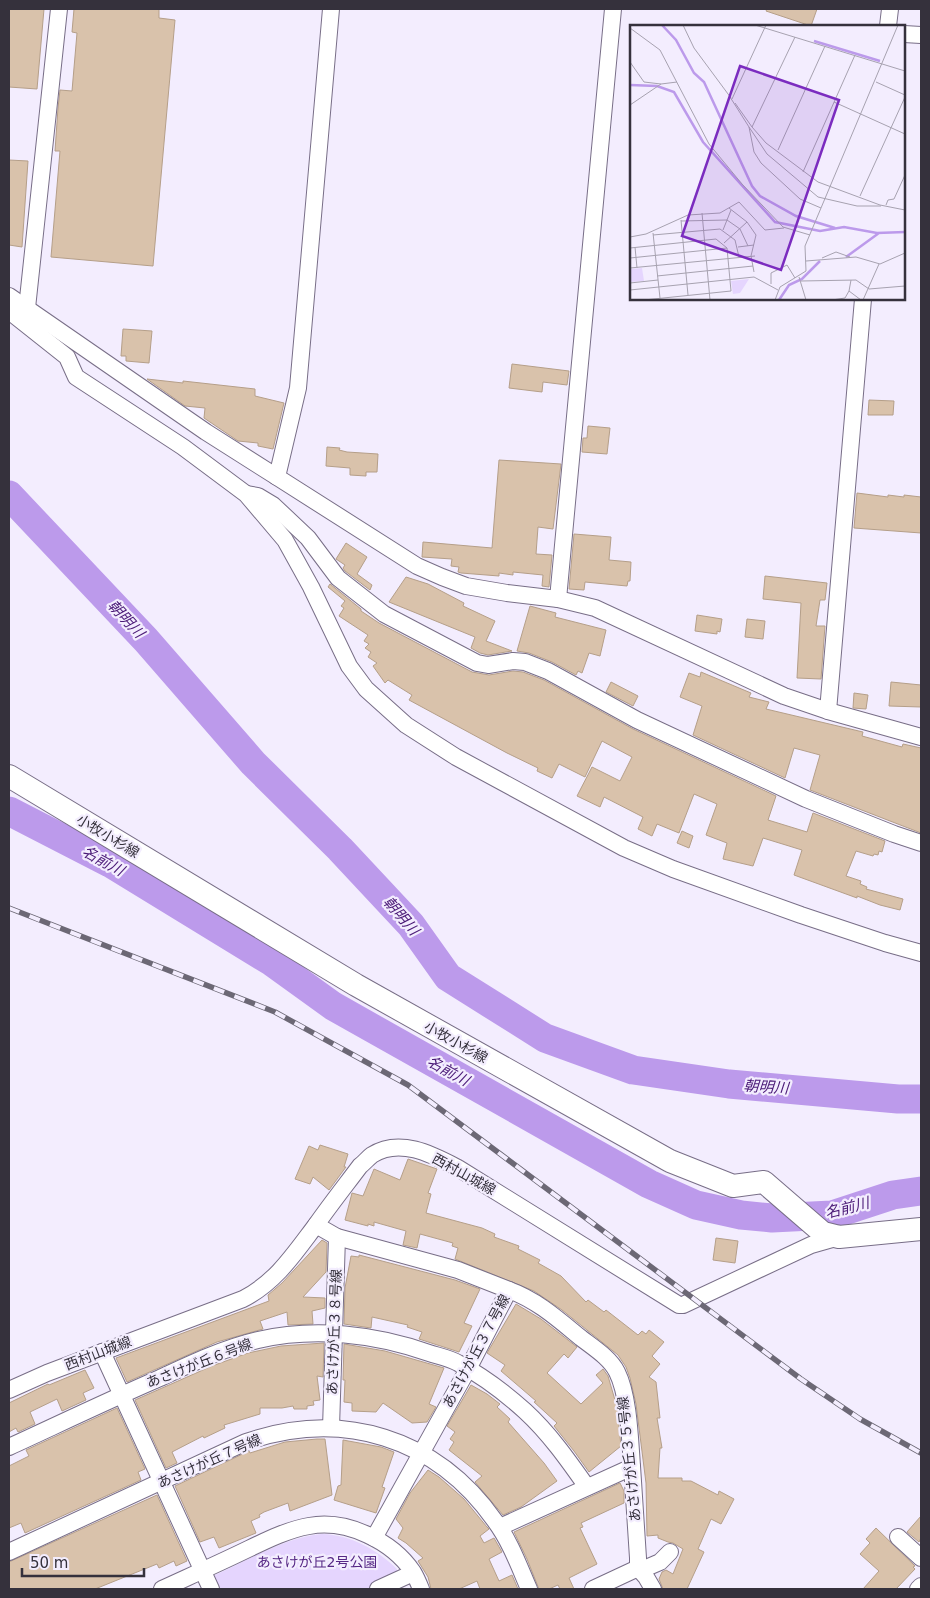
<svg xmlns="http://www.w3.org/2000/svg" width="930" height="1598" viewBox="0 0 930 1598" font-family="'DejaVu Sans','Noto Sans JP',sans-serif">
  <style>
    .green { fill: #e5d5fe }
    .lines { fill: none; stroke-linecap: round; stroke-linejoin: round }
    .river { stroke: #bc9aeb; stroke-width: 29 }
    .building { fill: #d9c2ab; stroke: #b59f89 }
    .minor-casing { stroke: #786e87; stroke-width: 18 }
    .secondary-casing { stroke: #786e87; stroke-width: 24 }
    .minor { stroke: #fff; stroke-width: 16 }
    .secondary { stroke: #fff; stroke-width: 22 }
    .rail-casing { stroke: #6c6875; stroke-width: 5.5 }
    .rail { stroke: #f3edfe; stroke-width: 4; stroke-dasharray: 11; stroke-linecap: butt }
    .labels { text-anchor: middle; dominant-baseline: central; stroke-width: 4.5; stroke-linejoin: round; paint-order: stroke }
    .street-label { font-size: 14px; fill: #35313c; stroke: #f3edfe }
    .park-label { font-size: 14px; fill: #562885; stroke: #f3edfe }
    .water-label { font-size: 15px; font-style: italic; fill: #491876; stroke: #f3edfe }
    .inset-river { fill: none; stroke: #bc9aeb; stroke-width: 2.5 }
    .inset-road { fill: none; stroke: #a7a2b0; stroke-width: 1 }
    .view { fill: #7b2cbf; fill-opacity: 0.15; stroke: #7b2cbf; stroke-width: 2.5 }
    .inset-edge { fill: none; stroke: #35313c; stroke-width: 2.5 }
  </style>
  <rect width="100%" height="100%" fill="#f3edfe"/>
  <!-- green -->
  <path class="green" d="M322,1534c29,1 54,15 75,35l-1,8 -28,12h-153l-3,-8 3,-6c33,-15 71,-38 107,-41z"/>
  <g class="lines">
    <!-- river -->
    <g class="river">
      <polyline points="9,495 146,640 253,763 340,849 411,925 448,977 545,1038 633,1070 729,1084 898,1099 921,1099"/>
      <polyline points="9,811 110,863 272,962 333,1006 649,1184 696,1205 741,1215 772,1218 832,1215 893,1195 921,1191"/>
    </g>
  </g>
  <!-- building -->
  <g class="building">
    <polygon points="9,9 44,9 37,89 9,87"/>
    <polygon points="74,9 159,9 159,18 175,20 153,266 51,257 60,151 55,151 58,108 60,90 72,91 77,33 72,32"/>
    <polygon points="767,9 817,9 811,26 766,11"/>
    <polygon points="9,160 28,161 22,247 9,245"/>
    <polygon points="123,329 152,331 149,363 126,361 126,356 121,356"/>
    <polygon points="512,364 569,371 567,385 543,382 542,392 509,388"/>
    <polygon points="147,379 183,383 183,381 255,389 255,396 284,403 273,449 258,446 258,443 238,441 204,418 205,408 185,406"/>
    <polygon points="869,400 894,401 893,415 868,415"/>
    <polygon points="588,426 610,428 607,454 582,452 583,438 587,438"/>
    <polygon points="327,447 340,448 339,450 347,452 378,454 377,472 366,472 366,476 350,475 350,468 326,466"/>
    <polygon points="499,460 561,464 553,529 538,527 536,554 552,555 549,587 542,586 543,575 513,572 513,575 499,573 499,576 461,573 458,572 459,567 451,566 452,559 422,557 423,542 492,548"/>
    <polygon points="857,493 888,497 888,495 904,497 904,495 921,497 921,533 854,528"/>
    <polygon points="574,534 611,537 609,560 631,562 630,581 628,581 627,586 585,582 584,590 569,589"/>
    <polygon points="346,543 367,557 357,574 372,585 370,590 345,571 343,568 345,565 336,559"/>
    <polygon points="765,576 827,583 825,600 820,600 816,626 825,626 821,679 797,678 801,603 763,599"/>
    <polygon points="406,577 428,584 464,603 463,606 495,621 486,641 512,651 488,655 480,653 471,648 475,637 389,602"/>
    <polygon points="330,584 361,609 361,611 379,623 472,672 489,675 513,671 523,672 544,680 633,729 776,796 768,820 807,832 813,813 885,841 882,852 879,851 878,855 874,854 873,856 856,851 846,876 861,881 860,884 867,887 866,889 903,899 900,910 880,905 857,896 857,898 794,875 802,850 763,838 753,866 723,859 727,843 706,835 717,804 694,794 679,833 657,824 652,836 638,829 643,817 604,797 600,807 577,796 592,767 620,781 632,757 602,741 585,777 559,764 552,778 537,771 538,768 507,753 409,700 412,695 388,680 385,683 373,666 377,663 368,657 371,652 365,648 369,644 364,641 368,635 339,616 344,608 341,606 345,601 328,587"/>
    <polygon points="530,606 556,613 555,617 606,630 600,656 589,653 582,673 578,671 576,675 552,662 529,653 517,651"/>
    <polygon points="697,615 722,619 720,632 717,631 717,634 695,631"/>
    <polygon points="747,619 765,621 763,639 745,637"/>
    <polygon points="701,672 751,693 749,697 769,702 766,709 863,732 862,736 902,747 903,744 921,748 921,833 810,790 820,755 794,748 785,778 693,735 702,706 680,697 689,673 700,677"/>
    <polygon points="611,682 638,696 633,706 606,692"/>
    <polygon points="891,682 921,685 921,707 889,706"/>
    <polygon points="854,693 868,695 866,709 853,708"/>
    <polygon points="682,831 693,836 689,848 677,843"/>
    <polygon points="320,1145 348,1154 344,1167 346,1167 329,1190 313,1177 310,1184 295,1179 309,1146 318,1150"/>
    <polygon points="408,1159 437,1169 428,1193 431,1194 426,1213 482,1228 495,1234 494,1237 519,1246 518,1249 540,1260 538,1263 561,1276 586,1302 588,1300 604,1312 606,1310 638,1335 642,1331 646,1334 649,1330 664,1342 652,1356 660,1364 649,1377 656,1382 660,1418 657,1418 662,1448 660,1448 658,1478 682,1478 682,1481 691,1481 718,1495 719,1491 734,1499 721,1524 711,1519 698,1549 704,1552 687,1589 663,1589 659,1579 662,1572 666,1570 673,1574 683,1549 673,1543 668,1542 658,1538 658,1535 647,1536 646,1483 636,1404 630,1378 626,1367 618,1355 562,1310 534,1291 455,1259 458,1248 452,1246 453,1243 420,1234 417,1248 403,1245 406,1231 374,1222 374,1226 368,1224 368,1226 345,1220 352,1193 363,1196 374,1169 400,1180"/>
    <polygon points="716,1238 738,1241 735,1263 713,1260"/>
    <polygon points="322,1240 327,1243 326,1272 303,1297 325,1298 325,1308 312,1311 313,1324 288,1325 287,1312 260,1321 263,1329 217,1342 127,1382 116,1358 269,1301 268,1295 282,1283"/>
    <polygon points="359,1255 455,1280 480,1289 464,1323 472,1326 459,1352 419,1339 422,1332 407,1327 408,1325 372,1317 371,1328 344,1324 345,1288 351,1256 359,1257"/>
    <polygon points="516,1304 541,1319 577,1347 568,1358 564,1354 547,1373 581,1404 603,1383 596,1375 603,1369 608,1376 617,1407 621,1446 589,1472 574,1451 554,1426 557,1423 534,1402 536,1401 501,1371 505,1365 487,1353"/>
    <polygon points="324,1343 323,1377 317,1376 320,1400 313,1401 314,1405 307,1406 307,1409 294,1409 293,1406 282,1408 260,1408 260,1414 224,1425 225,1428 204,1438 203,1436 172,1452 177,1463 166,1468 135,1400 212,1366 248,1353 281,1346"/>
    <polygon points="344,1344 385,1351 444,1368 429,1404 436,1407 427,1422 412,1423 383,1403 376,1412 352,1411 352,1403 344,1402 345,1380 343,1380"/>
    <polygon points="85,1370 94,1388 83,1393 86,1400 62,1411 57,1399 30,1412 35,1424 18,1432 16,1428 9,1432 9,1403 48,1384 49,1385"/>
    <polygon points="471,1385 487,1394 500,1404 497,1407 510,1419 508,1422 544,1463 557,1481 521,1507 503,1515 475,1482 482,1476 449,1450 454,1442 450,1439 455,1432 447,1426"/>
    <polygon points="117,1408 145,1469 138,1472 141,1480 25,1533 21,1523 9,1528 9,1466 29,1456 26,1450"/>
    <polygon points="317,1439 325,1439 332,1495 290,1511 288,1503 264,1512 259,1515 260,1517 251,1521 256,1533 219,1548 214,1537 200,1542 175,1486 249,1451 250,1453 285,1442"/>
    <polygon points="343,1440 381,1447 394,1452 382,1487 385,1488 376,1513 334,1500 338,1486 341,1485"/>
    <polygon points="428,1470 439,1477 464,1499 487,1527 489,1529 480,1536 484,1543 494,1538 502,1552 489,1559 499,1581 512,1575 518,1589 480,1589 477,1581 459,1589 431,1589 428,1577 418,1561 423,1558 406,1543 398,1538 403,1528 396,1519 410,1493"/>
    <polygon points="620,1483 624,1491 624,1503 581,1523 583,1527 580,1528 597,1564 569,1578 574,1589 560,1589 558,1585 549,1589 539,1589 527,1559 514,1532"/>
    <polygon points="157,1495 187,1561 176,1566 174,1561 159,1568 157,1564 95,1589 9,1589 9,1562"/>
    <polygon points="921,1516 921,1538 919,1542 907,1532"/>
    <polygon points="876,1528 915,1566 913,1567 915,1569 896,1589 863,1589 879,1571 860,1554 870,1543 866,1539"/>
  </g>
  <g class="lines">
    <!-- minor casing -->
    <g class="minor-casing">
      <g id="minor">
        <polyline points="331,9 298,388 277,477 417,566 442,577 466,586 507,593 558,599 595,608 784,696 828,711 921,737"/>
        <polyline points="888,26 890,9"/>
        <polyline points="904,34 921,35"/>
        <polyline points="9,296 206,432 277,477"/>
        <polyline points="27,308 59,9"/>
        <polyline points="9,311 67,357 76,377 183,447 246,494 285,540 311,587 349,666 366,689 406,725 456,757 624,848 673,869 801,915 885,943 921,953"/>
        <polyline points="247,494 258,496 273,505 308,538 338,578 384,614 477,663 488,665 513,661 525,662 548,671 637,720 806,799 894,834 921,843"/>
        <polyline points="558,599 613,9"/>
        <polyline points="828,711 863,299"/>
        <polyline points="316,1225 337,1237 458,1270 509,1290 468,1369 374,1538"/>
        <path d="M509,1290c28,10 50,30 72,48 13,10 29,20 36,34 12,24 13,68 15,94 2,31 4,61 6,92v10l8,9 7,12"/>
        <polyline points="102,1352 211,1589"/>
        <path d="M9,1390l38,-17 196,-74c33,-17 51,-45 73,-74 14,-20 29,-39 44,-59 4,-3 8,-8 12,-11 28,-18 61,0 86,13l221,137h4l128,-60 28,-8"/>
        <polyline points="331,1428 337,1237"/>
        <path d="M9,1447c50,-23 100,-47 151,-69 32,-15 64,-30 98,-38 57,-13 117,-6 171,13 9,3 20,5 29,10 23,12 47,30 67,48 24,22 43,49 62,76"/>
        <polyline points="500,1527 632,1467"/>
        <polyline points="898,1537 921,1558"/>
        <path d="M9,1552l237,-110c96,-33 190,-5 249,79 15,20 24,45 34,68"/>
        <path d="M162,1589c26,-12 53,-24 80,-37 21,-10 44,-22 67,-26 38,-7 83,15 104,46 3,5 6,12 8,17"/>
        <polyline points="378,1589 413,1573"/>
        <polyline points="593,1589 638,1568 646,1568 660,1562 670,1552"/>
        <polyline points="918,1589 921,1586"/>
      </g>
    </g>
    <!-- secondary casing -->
    <g class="secondary-casing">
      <polyline id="secondary" points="9,776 356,985 670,1161 733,1186 764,1182 823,1233 839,1237 921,1229"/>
    </g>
    <!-- minor -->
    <use href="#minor" class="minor"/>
    <!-- secondary -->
    <use href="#secondary" class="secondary"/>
    <!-- rail casing -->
    <g class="rail-casing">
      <polyline id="rail" points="9,908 275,1012 408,1085 801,1379 860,1419 921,1453"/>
    </g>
    <!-- rail -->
    <use href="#rail" class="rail"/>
  </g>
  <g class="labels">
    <!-- street labels -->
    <g class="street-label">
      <text transform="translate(108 836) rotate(31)">小牧小杉線</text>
      <text transform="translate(456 1042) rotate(29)">小牧小杉線</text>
      <text transform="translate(464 1174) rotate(29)">西村山城線</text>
      <text transform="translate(334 1332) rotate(-88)">あさけが丘３８号線</text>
      <text transform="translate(476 1351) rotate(-62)">あさけが丘３７号線</text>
      <text transform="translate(98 1353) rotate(-21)">西村山城線</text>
      <text transform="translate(199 1363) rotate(-21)">あさけが丘６号線</text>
      <text transform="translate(629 1459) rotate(-96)">あさけが丘３５号線</text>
      <text transform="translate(209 1461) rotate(-24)">あさけが丘７号線</text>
    </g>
    <!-- park labels -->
    <g class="park-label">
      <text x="317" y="1562">あさけが丘2号公園</text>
    </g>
    <!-- water labels -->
    <g class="water-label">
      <text transform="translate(126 619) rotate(47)">朝明川</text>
      <text transform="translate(103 861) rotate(29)">名前川</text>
      <text transform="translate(401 916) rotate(49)">朝明川</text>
      <text transform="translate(448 1071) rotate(29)">名前川</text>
      <text transform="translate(766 1087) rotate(4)">朝明川</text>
      <text transform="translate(847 1208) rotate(-14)">名前川</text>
    </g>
  </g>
  <!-- overview -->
  <g transform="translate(630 25)">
    <rect width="275" height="275" fill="#f3edfe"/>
    <path d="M12,243l2,13 -14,1v-13zM119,254l-9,14 -7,1 -2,-13z" fill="#e5d5fe"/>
    <path class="inset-river" d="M32,0l14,15 18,33 10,9 48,104 8,10 36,20 39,12M184,16l66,20M0,60l27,1 17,6 29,50 72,80 45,9 24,-4 33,6 28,-1M216,232l33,-24M149,275l10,-15 13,-6 18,-18"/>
    <path class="inset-road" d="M53,0l11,23 37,50M125,0l150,46M0,3l30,22 49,94 33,40 41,43 27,8M165,12l-43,90 14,16 52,39 62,23 25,5M0,37l14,20 17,2M246,57l29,13M100,72l19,30 5,25 7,11 39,36 21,9M102,74l34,-74M204,77l71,32M105,78l17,24M0,80l31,-21 16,-2M119,102l18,27 51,43 39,9h24M148,125l47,-104M173,147l52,-117M230,171l45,-99M256,180l2,-5 6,-1 11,-24M72,188l8,87M51,195l7,75M51,196l46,-1 13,9 8,17M117,197l9,13 -5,21 3,16M93,205l8,-20M23,208l7,65M23,210l67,-6 15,11 4,17M0,212l16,-3 42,-19 32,-2 19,-11 26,28 19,-2M94,218l23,-21 -18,-14M5,222l2,21M108,222l16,-2M0,223l86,-9 11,9 4,43 -87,9M0,233l97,-10M192,233l14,-6 14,5M176,236l50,-4 24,7 25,-11M0,243l125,-12M27,251l96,-10M169,252l7,23M221,255l-2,11 12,9M171,256l55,-1 13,9 36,-3M0,258l28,-3M141,259v-11l16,-8 8,13M0,265l124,-13 24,13M145,275l5,-13 26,-16 -1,-25 93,-221M202,275l13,-2 4,-7M233,275l16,-36"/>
    <path class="view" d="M110,41l99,34 -58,170 -99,-34z"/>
    <rect width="275" height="275" class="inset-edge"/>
  </g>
  <!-- border -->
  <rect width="930" height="1598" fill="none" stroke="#35313c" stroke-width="20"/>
  <!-- scale -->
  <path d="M22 1568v8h122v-8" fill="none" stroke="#35313c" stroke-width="2.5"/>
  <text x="30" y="1568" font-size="15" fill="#35313c" stroke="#f3edfe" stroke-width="4" paint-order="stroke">50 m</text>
</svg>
